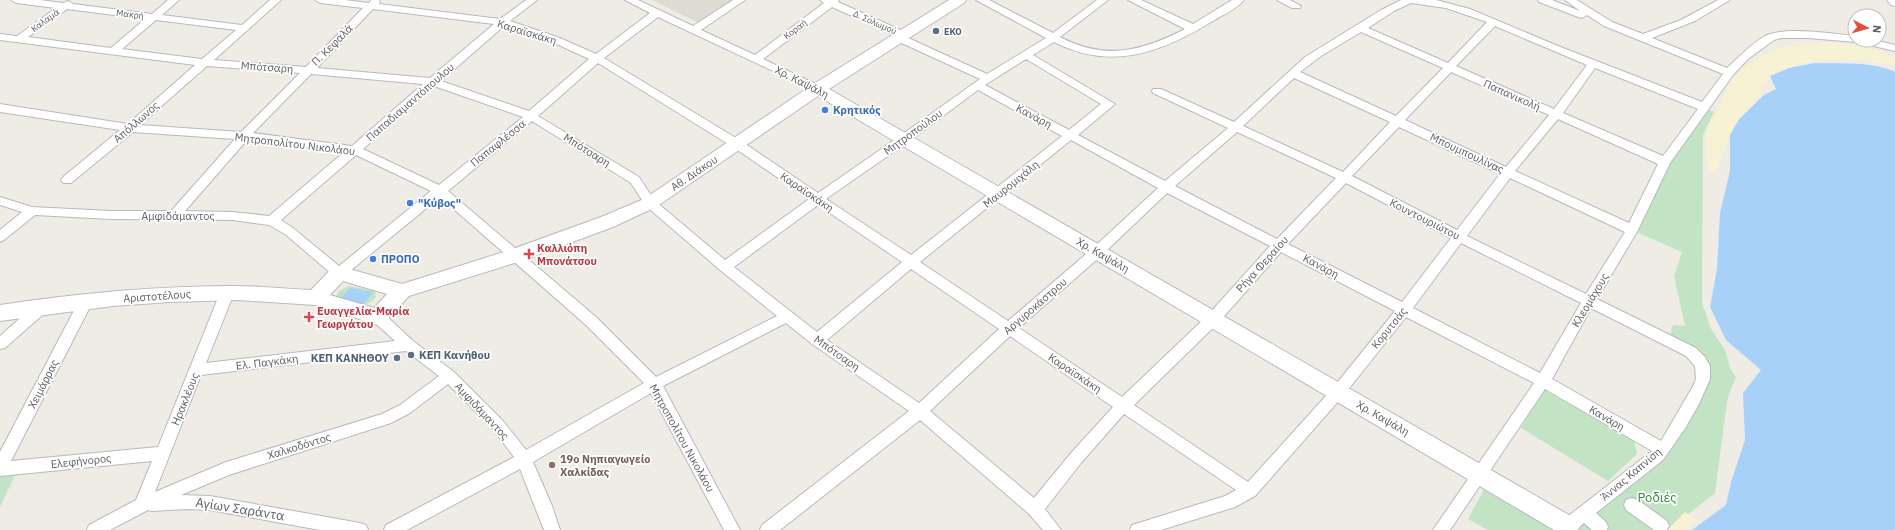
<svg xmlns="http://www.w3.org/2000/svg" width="1895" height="530" viewBox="0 0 1895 530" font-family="'IBM Plex Sans',sans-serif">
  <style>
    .education { fill: #dedbd2 }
    .green { fill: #c2e4c4 }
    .sand { fill: #f8f2d5 }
    .water { fill: #a8d1fa }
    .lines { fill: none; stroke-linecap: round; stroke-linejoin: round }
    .street-casing { stroke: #b7b9bd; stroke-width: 2 }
    .secondary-casing { stroke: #b8babf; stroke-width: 2 }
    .street { fill: #fff; fill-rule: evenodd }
    .secondary { fill: #fff; fill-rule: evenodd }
    .service-dot { fill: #5c6f8a; stroke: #fff; stroke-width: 1.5 }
    .shop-dot { fill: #3f7fe0; stroke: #fff; stroke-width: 1.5 }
    .health-dot { fill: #e0444e; stroke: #fff; stroke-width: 1.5 }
    .education-dot { fill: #8d6e63; stroke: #fff; stroke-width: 1.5 }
    .labels { text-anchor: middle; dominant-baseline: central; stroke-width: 3.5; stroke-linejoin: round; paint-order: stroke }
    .far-street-label { font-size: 9px; fill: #5c5f64; stroke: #fff }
    .far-service-label { font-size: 9px; font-weight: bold; fill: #4e5e75; stroke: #fff; text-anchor: start }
    .street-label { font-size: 11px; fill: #5c5f64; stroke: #fff }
    .shop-label { font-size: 11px; font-weight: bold; fill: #366cbe; stroke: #fff; text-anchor: start }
    .health-label { font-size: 11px; font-weight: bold; fill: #be3a42; stroke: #fff; text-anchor: start }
    .service-label { font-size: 11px; font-weight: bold; fill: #4e5e75; stroke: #fff; text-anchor: start }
    .education-label { font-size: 11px; font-weight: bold; fill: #785e54; stroke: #fff; text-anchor: start }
    .near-park-label { font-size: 13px; fill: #3b8443; stroke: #fff }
    .near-street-label { font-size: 13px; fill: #5c5f64; stroke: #fff }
  </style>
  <rect width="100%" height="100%" fill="#eeece4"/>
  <!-- education -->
  <polygon class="education" points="652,0 737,0 701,24"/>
  <!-- green -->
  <g class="green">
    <polygon points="1704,107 1714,112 1703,135 1702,303 1711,329 1725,350 1730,368 1736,377 1731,388 1727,401 1715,493 1668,530 1566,530 1658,455 1696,395 1700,360 1668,341 1673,325 1685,326 1674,276 1682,252 1632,230 1665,162"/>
    <path d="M349,286l24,4 2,2 1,5c-10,14 -27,5 -41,2l4,-8z"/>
    <polygon points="1544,390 1634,440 1637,454 1608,481 1521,428"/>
    <polygon points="19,467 0,507 0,469"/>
    <polygon points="1486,486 1554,529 1553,530 1488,530 1468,519"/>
  </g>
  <!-- sand -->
  <g class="sand">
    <path d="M1822,42c26,1 49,4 73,15v9l-34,-6 -42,1 -18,2 -31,13 -17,29 -23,30 -15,39 -7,-4 -3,-35 28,-58 17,-14 21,-11 17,-6z"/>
    <polygon points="1685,512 1697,520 1685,530 1667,530"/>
  </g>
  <!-- water -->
  <g class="water">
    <path d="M1815,63c26,1 56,-2 80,9v458h-203l34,-25 5,-23 14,-42 -2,-47 18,-23 -35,-30 -16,-33 7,-38 3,-56 10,-42v-36l9,-16 25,-24 12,-6 -6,-13 19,-8z"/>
    <polygon points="350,288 373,292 364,304 340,299"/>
  </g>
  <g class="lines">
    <!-- street casing -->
    <g class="street-casing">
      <g id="street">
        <path d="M11,0h29l23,3 5,-2 5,3 79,10 16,-14h11l-17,15 80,10 28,-25h11l-67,60 92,7 57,-59 -43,-5 -5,-3h30l24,3 2,-3h8l1,2 -1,2 121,15 26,-19h11l-27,21 50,17 36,16 54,-41 -25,-13h13l55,26 40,-26h12l-44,30 54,25 69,-52 -4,-3h19l-1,2 69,31 1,2 -2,2 81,37 59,-36 -70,-38h13l64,33 44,-33h11l-48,37c45,24 82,14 125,-8l-57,-29h13l52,24 39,-24h12c-7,9 -23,16 -33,22 -50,31 -101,49 -157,20l-21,13 82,49 -37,31 87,46 63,-53 -75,-35 -1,-2 1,-2h8l73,33 71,-65 76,-47 20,-10h35l34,9 88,37 144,56 21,-28 -119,-48 -17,-11 -5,3 -4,-1 -39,-15 -1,-2h14l28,11 -15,-11h12l35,22 31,12 38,-14 37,-20h12l-35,21 -43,17 75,30c12,-11 24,-24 38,-32 20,-10 67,-2 90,0v4h19l21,5v6l-39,-9 -48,-4h-27l-7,2 -26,19 -15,16 -63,88 -32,67 -41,69 99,49 9,9 5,9v13l-11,25 -13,23 -23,33 -67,53 10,9 2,5 -1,3h-15l-8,-7 -9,7h-13l-2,-4 2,-5 90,-70 -107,-62 -95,141h-17l101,-147 -128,-66 -63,79 -88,100 -20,11 -74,23h-31l2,-5 93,-29 11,-6 -112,-76 -43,49 -36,46 16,21h-18l-14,-16 -109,-94 -140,110h-20l2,-5 147,-114 -97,-67 -26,-21 -123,63 77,144h-16l-73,-137 -118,69 19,44 8,24h-16l-24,-61 -113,61h-23l2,-5 128,-68 -21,-28 -45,-45 -38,29 -19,10 -162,52 -48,20 29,1 150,27 6,2 2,5h-48l-110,-20 -23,-1 -35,2 -4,-1 -38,20h-23l2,-5 47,-25 16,-39 -152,15v-24l81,-155 5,-1 5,1 2,4 -82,160 147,-14 62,-154 2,-4 5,-1 5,1 2,4 -28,70 189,-22 -22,-20 -2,-4 2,-4 5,-1 5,1 30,28 41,31 49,49 23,29 118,-67 -58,-58 -146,-128 -96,79 -5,2 -5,-2 -49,-42 -16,-9 -37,-5 -121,-1 -76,-4 -31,25 -4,2v-12l22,-18 -22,-7v-8l32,10 79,4h60l64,-72 -102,-7 -62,51h-8l-2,-3 2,-3 57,-47 -120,-18v-8l128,20 67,-59 -195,-25v-6l17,2 39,-28 -40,-5zM1411,3l35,5 41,14 -39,41 -80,-35 26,-17zM832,7l64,29 -2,2 1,2 85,39 -80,57 -82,57 -77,-52 -137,-83 54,-41 160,75 5,-3 -1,-2 -59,-28zM67,9l78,10 -34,29 -83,-11zM373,9l121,15 -64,54 -113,-10zM156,20l80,10 -34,29 -80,-10zM504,26l48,16 37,17 -60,52 -88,-30zM1495,26l92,39 -33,44 -98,-43zM1361,32l82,36 -47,48 -96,-44 21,-16zM1026,59l75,45 -32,26 -84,-45zM598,63l135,84 76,52 -84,61 -71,-60 -15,-23 -101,-61zM207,66l93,7 -59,59 -101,-7zM1595,68l103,41 -35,47 -100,-43zM1451,72l98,43 -43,52 -101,-47zM311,74l112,10 -71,62 -99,-13zM1294,78l96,44 -47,50 -100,-46zM434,86l89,31 -84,68 -76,-36zM978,90l84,46 -151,119 -85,-56 82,-57zM1558,119l100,45 -29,59 -114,-52zM532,121l99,62 15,23 74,64 57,46 -121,61 -60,-60 -148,-126zM1399,127l101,47 -43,56 -105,-54zM1237,132l99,46 -59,61 -102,-53zM247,140l97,12 -75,64 -37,-4 -47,-1zM1071,140l87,48 -66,61 -84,72 -88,-59zM356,155l75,36 -92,75 -46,-38 -12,-8zM1510,178l115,54 -39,62 -119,-58zM1346,183l105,55 -49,64 -114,-58zM1167,193l103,53 -62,69 -86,82 -103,-69 83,-73zM818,205l84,57 -85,70 -83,-65zM1461,243l120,60 -41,70 -127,-65zM1281,252l114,59 -62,77 -85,94 -114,-77 84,-82zM911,269l88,60 -80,74 -92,-63zM1591,308l95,48 9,10 1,13 -4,9 -31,53 -109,-62zM1010,336l103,71 -42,46 -37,45 -104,-87zM406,351l33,25 -39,29 -18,9 -156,48 -71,30 46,-117z"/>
        <polygon points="1277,0 1290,0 1301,6 1300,8 1292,8"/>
        <polygon points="1887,0 1895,0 1895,6 1891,5"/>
        <polygon points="43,301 48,302 50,306 48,310 5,348 0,349 0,336 38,302"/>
        <polygon points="1632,498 1638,500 1667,521 1669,526 1667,530 1654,530 1626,510 1624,505 1626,500"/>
      </g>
    </g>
    <!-- secondary casing -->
    <g class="secondary-casing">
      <path id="secondary" d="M949,0h17l-2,3 -135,86 747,430 4,7 -2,4h-24l-736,-434 -162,111 -43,20 -92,34 -112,35 -24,26 -7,3 -63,-20 -77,-5 -68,2 -57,4 -113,15v-16c79,-12 158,-19 237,-19 25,0 49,3 74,4l21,-22 7,-2 63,18 105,-33 94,-34 43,-18 168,-114zM343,281l44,13 -13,14 -44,-13z"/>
    </g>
    <!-- street -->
    <use href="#street" class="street"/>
    <!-- secondary -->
    <use href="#secondary" class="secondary"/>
  </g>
  <!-- markers -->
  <g class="service-dot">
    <circle cx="936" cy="31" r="4"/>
    <circle cx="411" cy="355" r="4"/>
    <circle cx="397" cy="358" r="4"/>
  </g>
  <g class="shop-dot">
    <circle cx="825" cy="110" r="4"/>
    <circle cx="410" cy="203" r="4"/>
    <circle cx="373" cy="259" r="4"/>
  </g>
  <g class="health-dot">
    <path d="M527 248h4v4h4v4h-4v4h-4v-4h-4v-4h4z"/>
    <path d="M307 311h4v4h4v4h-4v4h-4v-4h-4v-4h4z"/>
  </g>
  <circle class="education-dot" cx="552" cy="465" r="4"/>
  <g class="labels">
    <!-- far-street labels -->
    <g class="far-street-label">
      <text transform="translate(130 14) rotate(7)">Μακρή</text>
      <text transform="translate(45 20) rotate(-36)">Καλαμά</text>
      <text transform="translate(875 22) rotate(24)">Δ. Σολωμού</text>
      <text transform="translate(795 29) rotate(-37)">Κοραή</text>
    </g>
    <!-- far-service labels -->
    <g class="far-service-label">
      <text x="944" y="31">ΕΚΟ</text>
    </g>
    <!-- street labels -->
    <g class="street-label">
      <text transform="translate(527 32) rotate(17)">Καραϊσκάκη</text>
      <text transform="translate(332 45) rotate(-45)">Π. Κεφαλά</text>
      <text transform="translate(267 67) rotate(4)">Μπότσαρη</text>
      <text transform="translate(802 82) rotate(27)">Χρ. Καψάλη</text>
      <text transform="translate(1512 95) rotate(24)">Παπανικολή</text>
      <text transform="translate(410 102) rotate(-41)">Παπαδιαμαντόπουλου</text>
      <text transform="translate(1034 116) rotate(28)">Κανάρη</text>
      <text transform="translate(136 122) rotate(-41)">Απόλλωνος</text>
      <text transform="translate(913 132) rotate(-36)">Μητροπούλου</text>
      <text transform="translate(498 143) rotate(-39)">Παπαφλέσσα</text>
      <text transform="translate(295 144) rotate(7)">Μητροπολίτου Νικολάου</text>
      <text transform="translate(587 150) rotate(32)">Μπότσαρη</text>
      <text transform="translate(1467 153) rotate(25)">Μπουμπουλίνας</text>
      <text transform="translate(694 173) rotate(-34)">Αθ. Διάκου</text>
      <text transform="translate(1011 184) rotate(-39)">Μαυρομιχάλη</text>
      <text transform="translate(807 192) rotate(34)">Καραϊσκάκη</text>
      <text x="178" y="216">Αμφιδάμαντος</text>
      <text transform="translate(1425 219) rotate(27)">Κουντουριώτου</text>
      <text transform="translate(1103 255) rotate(30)">Χρ. Καψάλη</text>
      <text transform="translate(1262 264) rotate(-48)">Ρήγα Φεραίου</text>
      <text transform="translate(1321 266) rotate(28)">Κανάρη</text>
      <text transform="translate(157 296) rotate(-4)">Αριστοτέλους</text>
      <text transform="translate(1590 300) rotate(-59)">Κλεομάχους</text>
      <text transform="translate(1035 306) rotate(-41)">Αργυροκάστρου</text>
      <text transform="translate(1389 328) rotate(-51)">Κορυτσάς</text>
      <text transform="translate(837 353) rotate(35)">Μπότσαρη</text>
      <text transform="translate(267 362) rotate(-7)">Ελ. Παγκάκη</text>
      <text transform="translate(1075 373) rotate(34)">Καραϊσκάκη</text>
      <text transform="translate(43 384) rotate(-63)">Χειμάρρας</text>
      <text transform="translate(185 399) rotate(-68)">Ηρακλέους</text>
      <text transform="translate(482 411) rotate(47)">Αμφιδάμαντος</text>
      <text transform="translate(1383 418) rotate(30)">Χρ. Καψάλη</text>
      <text transform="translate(1607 418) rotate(30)">Κανάρη</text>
      <text transform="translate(682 438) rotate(61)">Μητροπολίτου Νικολάου</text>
      <text transform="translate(299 446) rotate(-17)">Χαλκοδόντος</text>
      <text transform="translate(81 461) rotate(-6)">Ελεφήνορος</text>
      <text transform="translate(1631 474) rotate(-40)">Άννας Καπνίση</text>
    </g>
    <!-- shop labels -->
    <g class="shop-label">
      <text x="833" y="110">Κρητικός</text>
      <text x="418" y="203">"Κύβος"</text>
      <text x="381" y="259">ΠΡΟΠΟ</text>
    </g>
    <!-- health labels -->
    <g class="health-label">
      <text x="537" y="248">Καλλιόπη<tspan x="537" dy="13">Μπονάτσου</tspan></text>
      <text x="317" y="311">Ευαγγελία-Μαρία<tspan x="317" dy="13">Γεωργάτου</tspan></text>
    </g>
    <!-- service labels -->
    <g class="service-label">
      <text x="419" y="355">ΚΕΠ Κανήθου</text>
      <text x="389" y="358" text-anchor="end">ΚΕΠ ΚΑΝΗΘΟΥ</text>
    </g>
    <!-- education labels -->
    <g class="education-label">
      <text x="560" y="459">19ο Νηπιαγωγείο<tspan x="560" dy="13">Χαλκίδας</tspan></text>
    </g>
    <!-- near-park labels -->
    <g class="near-park-label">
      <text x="1657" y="497">Ροδιές</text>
    </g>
    <!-- near-street labels -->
    <g class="near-street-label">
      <text transform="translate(240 509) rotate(9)">Αγίων Σαράντα</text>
    </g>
  </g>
  <!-- north arrow -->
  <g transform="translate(1867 28) rotate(96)"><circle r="19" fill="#ffffff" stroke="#bebfc1"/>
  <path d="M0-3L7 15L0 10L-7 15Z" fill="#df5139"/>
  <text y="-6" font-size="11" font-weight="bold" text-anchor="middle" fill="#5c5f64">N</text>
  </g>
</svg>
